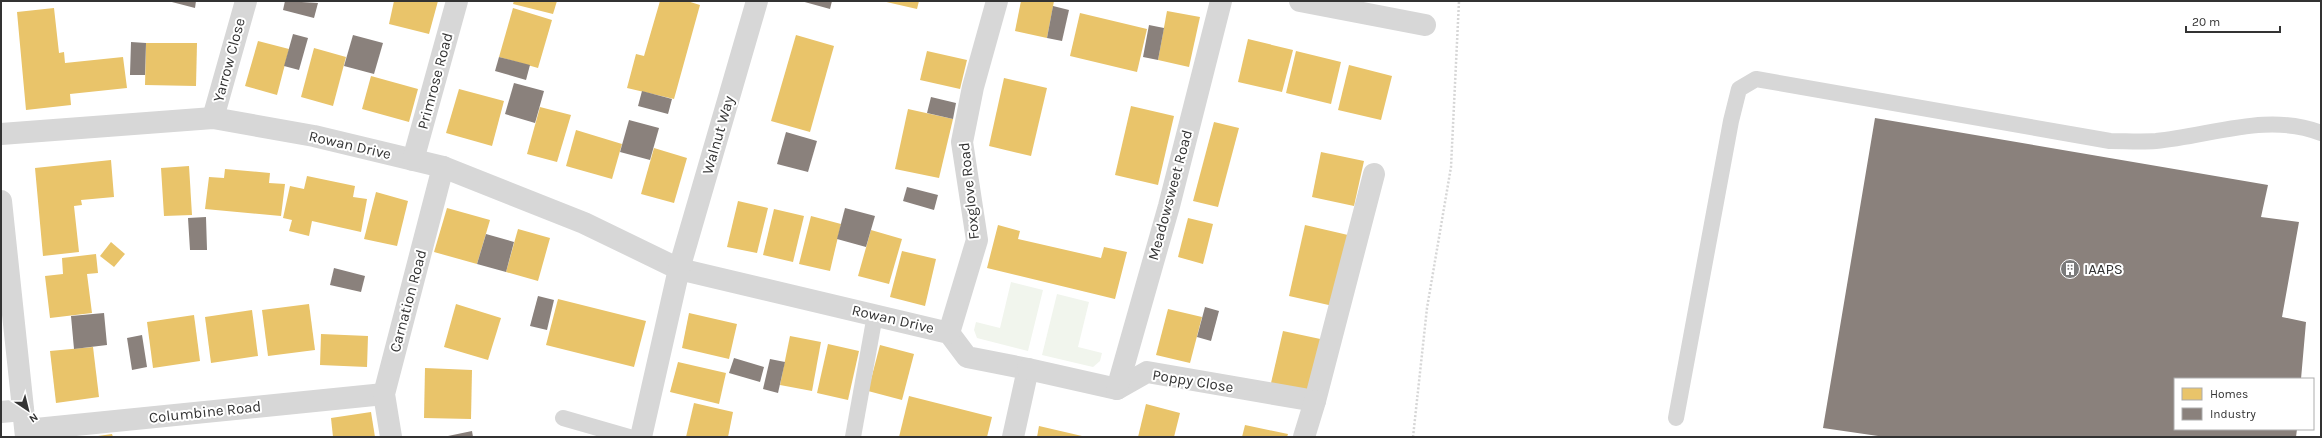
<svg xmlns="http://www.w3.org/2000/svg" width="2322" height="438" viewBox="0 0 2322 438" font-family="Karla,sans-serif">
  <style>
    .green { fill: #f1f5ed }
    .homes { fill: #e9c46a }
    .industry { fill: #8a817c }
    .lines { fill: none; stroke-linecap: round; stroke-linejoin: round }
    .path { stroke: #d6d6d6; stroke-width: 2.5; stroke-dasharray: 2 2; stroke-linecap: butt }
    .service { stroke: #d7d7d7; stroke-width: 16 }
    .minor { stroke: #d7d7d7; stroke-width: 22 }
    .labels { text-anchor: middle; dominant-baseline: central; stroke-width: 4; stroke-linejoin: round; paint-order: stroke }
    .street-label { font-size: 15px; fill: #333; stroke: #fff }
    .poi-label { font-size: 15px; fill: #333; stroke: #fff; text-anchor: start }
  </style>
  <rect width="100%" height="100%" fill="#fff"/>
  <!-- green -->
  <g class="green">
    <polygon points="1011,282 1043,290 1028,351 977,338 974,330 976,322 1000,328"/>
    <polygon points="1057,294 1089,302 1078,347 1102,353 1100,361 1093,367 1042,355"/>
  </g>
  <!-- homes -->
  <g class="homes">
    <polygon points="394,1 438,1 429,34 389,24"/>
    <polygon points="514,1 557,1 553,14 513,4"/>
    <polygon points="660,1 687,1 700,5 674,99 627,88 636,54 644,56"/>
    <polygon points="882,1 919,1 917,9"/>
    <polygon points="1021,1 1054,1 1047,38 1015,31"/>
    <polygon points="54,8 59,53 64,52 65,63 123,57 127,88 70,94 71,105 26,110 17,12"/>
    <polygon points="513,8 552,20 538,68 499,57"/>
    <polygon points="1167,11 1200,17 1189,67 1158,60"/>
    <polygon points="1080,13 1147,29 1137,72 1070,56"/>
    <polygon points="796,35 834,46 810,132 771,121"/>
    <polygon points="1248,39 1293,50 1282,92 1238,82"/>
    <polygon points="258,41 289,49 277,95 245,86"/>
    <polygon points="146,43 197,43 196,86 145,85"/>
    <polygon points="314,48 346,57 333,106 301,97"/>
    <polygon points="927,51 967,60 960,89 920,80"/>
    <polygon points="1296,51 1341,62 1331,104 1286,93"/>
    <polygon points="1349,65 1392,76 1381,120 1338,110"/>
    <polygon points="371,76 418,89 409,122 362,109"/>
    <polygon points="1004,78 1047,88 1031,156 989,146"/>
    <polygon points="459,89 504,101 492,146 446,133"/>
    <polygon points="1131,106 1174,116 1158,185 1115,175"/>
    <polygon points="540,107 571,115 557,162 527,154"/>
    <polygon points="908,109 953,119 939,178 895,169"/>
    <polygon points="1214,122 1239,128 1218,207 1193,201"/>
    <polygon points="576,130 622,144 612,179 566,166"/>
    <polygon points="654,148 687,158 674,203 641,194"/>
    <polygon points="1321,152 1364,161 1354,206 1312,197"/>
    <polygon points="111,160 114,197 81,200 82,205 74,206 79,252 43,256 35,168"/>
    <polygon points="189,166 192,215 164,216 161,168"/>
    <polygon points="225,169 270,173 269,183 285,184 281,216 205,209 209,177 224,178"/>
    <polygon points="307,176 355,186 353,197 367,199 361,232 312,221 309,236 289,231 292,220 283,218 290,186 304,189"/>
    <polygon points="376,192 408,201 397,246 364,239"/>
    <polygon points="738,201 768,208 757,253 727,247"/>
    <polygon points="447,208 490,220 477,264 434,252"/>
    <polygon points="774,209 804,216 793,262 763,255"/>
    <polygon points="811,216 841,224 830,271 799,264"/>
    <polygon points="1188,218 1213,224 1203,264 1178,257"/>
    <polygon points="998,225 1020,231 1018,239 1101,258 1104,247 1127,252 1115,299 987,268"/>
    <polygon points="1305,225 1348,235 1333,306 1289,296"/>
    <polygon points="518,229 550,238 538,281 506,272"/>
    <polygon points="871,230 902,239 889,284 858,276"/>
    <polygon points="111,242 125,254 114,267 100,256"/>
    <polygon points="902,251 936,259 925,306 890,297"/>
    <polygon points="96,254 98,273 87,274 92,313 50,318 45,276 63,274 62,258"/>
    <polygon points="558,299 646,321 634,367 546,345"/>
    <polygon points="309,304 315,350 268,356 262,310"/>
    <polygon points="456,304 501,318 488,360 444,347"/>
    <polygon points="1168,309 1202,317 1190,363 1156,355"/>
    <polygon points="252,310 258,356 211,363 205,317"/>
    <polygon points="689,313 737,324 729,359 682,348"/>
    <polygon points="194,315 200,361 153,368 147,322"/>
    <polygon points="1283,331 1325,340 1313,392 1271,383"/>
    <polygon points="321,334 368,336 367,367 320,365"/>
    <polygon points="790,336 821,342 812,391 780,385"/>
    <polygon points="828,344 859,351 848,400 817,393"/>
    <polygon points="880,345 914,354 902,400 868,391"/>
    <polygon points="93,347 99,397 56,403 50,351"/>
    <polygon points="678,362 726,373 719,404 670,392"/>
    <polygon points="425,368 472,370 471,419 424,418"/>
    <polygon points="909,396 992,417 987,437 899,437"/>
    <polygon points="694,403 733,412 728,437 686,437"/>
    <polygon points="1146,404 1180,413 1174,437 1138,437"/>
    <polygon points="371,412 375,437 333,437 331,418"/>
    <polygon points="1245,425 1288,434 1287,437 1242,437"/>
    <polygon points="1039,426 1082,436 1082,437 1037,437"/>
    <polygon points="112,434 113,437 99,437 98,436"/>
  </g>
  <!-- industry -->
  <g class="industry">
    <polygon points="168,1 196,1 195,8"/>
    <polygon points="285,1 318,3 314,18 283,10"/>
    <polygon points="801,1 832,1 830,9"/>
    <polygon points="1053,6 1069,10 1062,41 1047,38"/>
    <polygon points="1149,25 1164,28 1158,60 1143,57"/>
    <polygon points="293,34 308,38 299,70 284,66"/>
    <polygon points="353,35 383,43 374,74 344,66"/>
    <polygon points="131,42 146,43 145,75 130,75"/>
    <polygon points="499,57 530,65 526,80 495,71"/>
    <polygon points="514,83 544,91 535,123 505,114"/>
    <polygon points="642,91 672,99 668,114 638,106"/>
    <polygon points="931,97 956,103 953,119 927,113"/>
    <polygon points="1875,118 2268,185 2261,217 2299,222 2282,317 2306,322 2301,379 2175,379 2175,429 2297,429 2296,437 1885,437 1823,428"/>
    <polygon points="629,120 659,128 650,160 620,152"/>
    <polygon points="786,132 817,141 808,172 777,164"/>
    <polygon points="907,187 938,195 934,210 903,201"/>
    <polygon points="845,208 875,216 866,247 837,239"/>
    <polygon points="206,217 207,250 190,250 188,218"/>
    <polygon points="486,234 514,242 506,272 477,264"/>
    <polygon points="334,268 365,276 361,292 330,285"/>
    <polygon points="538,296 554,300 547,330 530,326"/>
    <polygon points="1205,307 1219,311 1211,341 1197,337"/>
    <polygon points="104,313 107,345 74,349 71,316"/>
    <polygon points="142,335 147,367 132,370 127,338"/>
    <polygon points="734,358 764,367 760,382 729,373"/>
    <polygon points="770,359 785,362 778,393 763,389"/>
    <polygon points="472,431 473,437 448,437 448,436"/>
  </g>
  <g class="lines">
    <!-- path -->
    <polyline class="path" points="1413,437 1427,308 1451,167 1459,1"/>
    <!-- service -->
    <g class="service">
      <polyline points="563,418 629,437"/>
      <path d="M1676,418l55,-297 8,-32 17,-10 354,62c15,0 31,1 46,0 55,-5 111,-29 165,-8"/>
      <polyline points="853,437 875,315"/>
    </g>
    <!-- minor -->
    <g class="minor">
      <polyline points="1300,1 1425,25"/>
      <polyline points="213,118 246,1"/>
      <polyline points="1,134 213,118 314,136 443,167 584,223 679,269 949,333 967,357 1028,369 1013,437"/>
      <polyline points="413,160 457,1"/>
      <polyline points="1,201 26,437"/>
      <polyline points="949,333 977,240 962,142 973,87 997,1"/>
      <polyline points="1028,369 1117,389 1147,372 1315,401 1374,174"/>
      <polyline points="1117,389 1169,206 1221,1"/>
      <polyline points="1,412 23,410"/>
      <polyline points="26,430 384,394"/>
      <polyline points="391,437 384,394 443,167"/>
      <polyline points="641,437 679,269 757,1"/>
      <polyline points="1304,437 1315,401"/>
    </g>
  </g>
  <!-- icons -->
  <defs>
    <g id="building-disc" transform="scale(1)"><circle r="9.5" fill="#7a7a7a" stroke="#fff"/><path d="M-4-6H4V6H1V3H-1V6H-4ZM-2.5-4.3h1.7v1.8h-1.7ZM.8-4.3h1.7v1.8H.8ZM-2.5-1h1.7V.8h-1.7ZM.8-1h1.7V.8H.8Z" fill="#fff"/></g>
  </defs>
  <g fill-rule="evenodd">
    <use href="#building-disc" x="2070" y="269"/>
  </g>
  <g class="labels">
    <!-- street labels -->
    <g class="street-label">
      <text transform="translate(229 60) rotate(-75)">Yarrow Close</text>
      <text transform="translate(435 81) rotate(-75)">Primrose Road</text>
      <text transform="translate(718 135) rotate(-74)">Walnut Way</text>
      <text transform="translate(350 145) rotate(13)">Rowan Drive</text>
      <text transform="translate(969 191) rotate(-96)">Foxglove Road</text>
      <text transform="translate(1170 195) rotate(-75)">Meadowsweet Road</text>
      <text transform="translate(408 301) rotate(-75)">Carnation Road</text>
      <text transform="translate(893 319) rotate(13)">Rowan Drive</text>
      <text transform="translate(1193 381) rotate(9)">Poppy Close</text>
      <text transform="translate(205 412) rotate(-6)">Columbine Road</text>
    </g>
    <!-- poi labels -->
    <g class="poi-label">
      <text x="2084" y="269">IAAPS</text>
    </g>
  </g>
  <!-- border -->
  <rect width="2322" height="438" fill="none" stroke="#333333" stroke-width="4"/>
  <!-- legend -->
  <rect x="2174" y="378" width="140" height="52" fill="#ffffff" stroke="#adadad"/>
  <rect x="2182" y="388" width="20" height="12" fill="#e9c46a" stroke="#adadad"/>
  <text x="2210" y="398" font-size="12" fill="#333333">Homes</text>
  <rect x="2182" y="408" width="20" height="12" fill="#8a817c" stroke="#adadad"/>
  <text x="2210" y="418" font-size="12" fill="#333333">Industry</text>
  <!-- north arrow -->
  <g transform="translate(28 410) rotate(145)" stroke="#ffffff" stroke-width="3" paint-order="stroke">
  <path d="M0-3L7 15L0 10L-7 15Z" fill="#333333"/>
  <text y="-6" font-size="11" font-weight="bold" text-anchor="middle" fill="#333333">N</text>
  </g>
  <!-- scale -->
  <path d="M2186 26v6h94v-6" fill="none" stroke="#333333" stroke-width="2"/>
  <text x="2192" y="26" font-size="12" fill="#333333" stroke="#ffffff" stroke-width="3" paint-order="stroke">20 m</text>
</svg>
